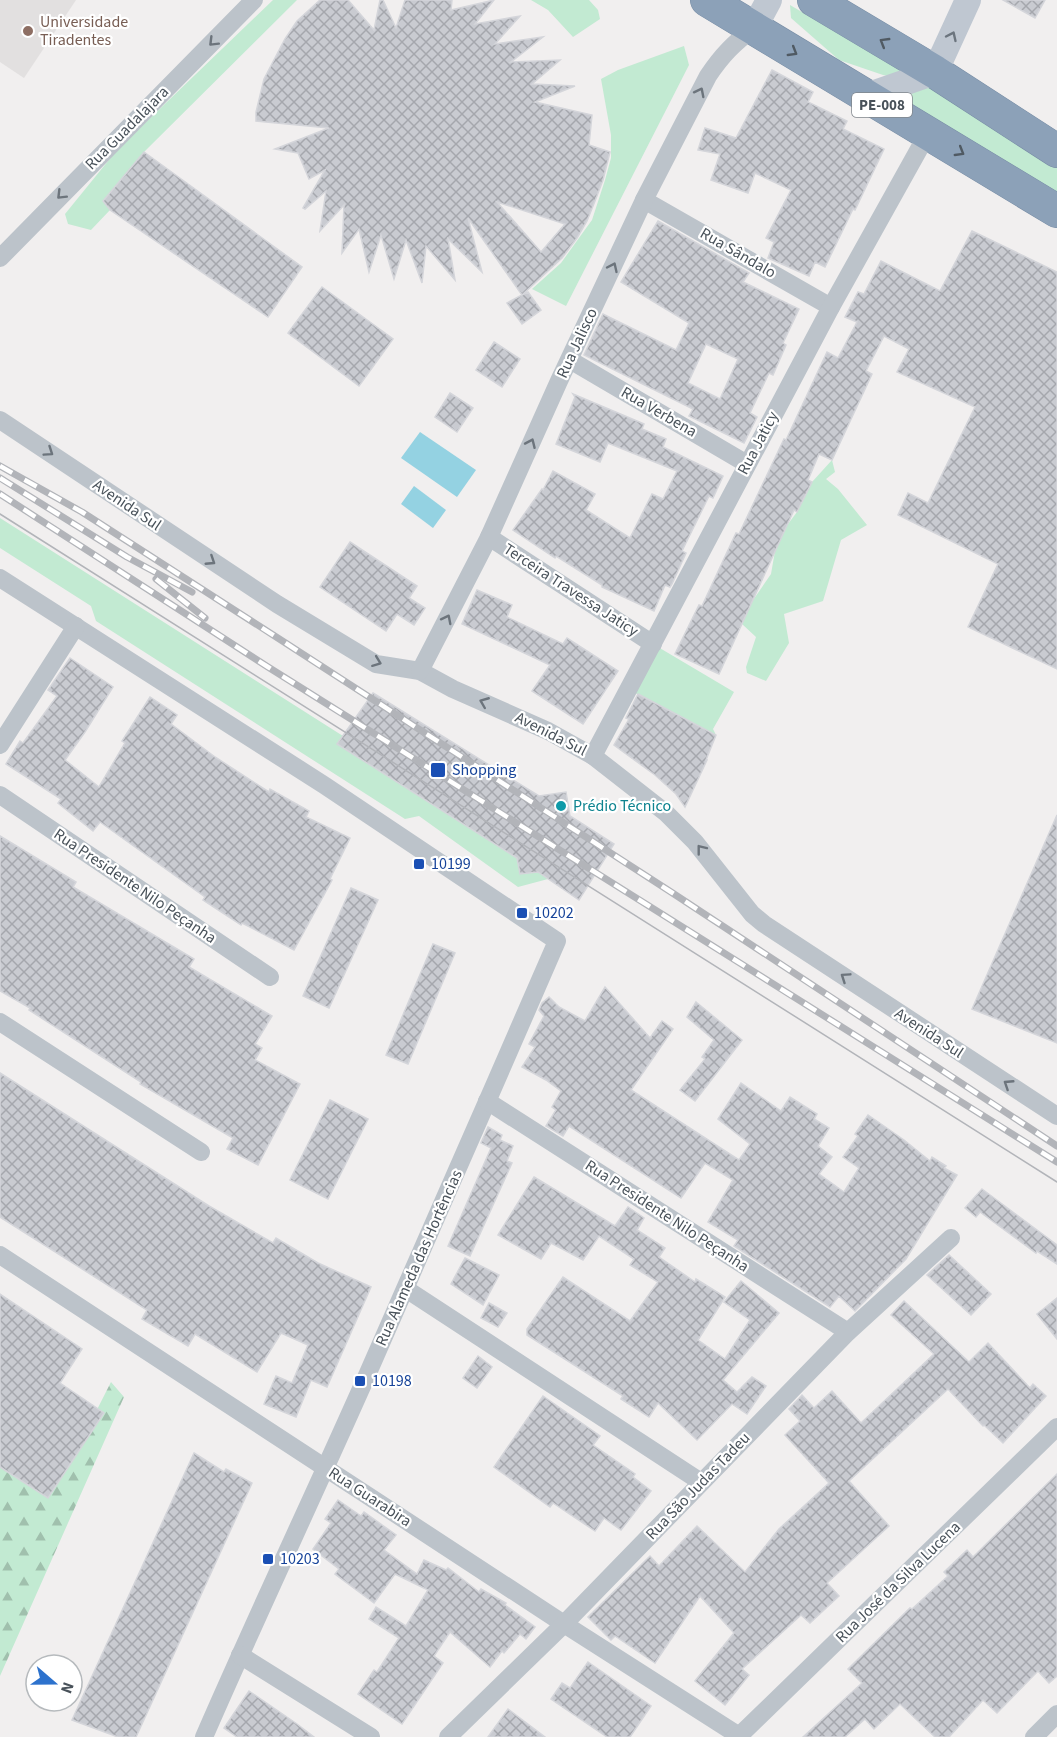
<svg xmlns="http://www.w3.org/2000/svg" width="1057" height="1737" viewBox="0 0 1057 1737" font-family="'Source Sans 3',sans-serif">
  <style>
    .education { fill: #e2e0e0 }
    .green { fill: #c2ead2 }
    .forest { fill: url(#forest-firs) }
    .water { fill: #94d2e2 }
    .building { fill: url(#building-cross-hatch); stroke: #d4d5da; stroke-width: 1.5; fill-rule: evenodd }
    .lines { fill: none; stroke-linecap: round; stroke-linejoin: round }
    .highway-casing { stroke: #778ca4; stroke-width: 34 }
    .street { stroke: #bcc3ca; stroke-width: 18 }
    .secondary { stroke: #bfc7d1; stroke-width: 26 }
    .highway { stroke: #8ca1b8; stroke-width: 33 }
    .tram { stroke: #b2b4b9; stroke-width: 1.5 }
    .rail-casing { stroke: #b2b4b9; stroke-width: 7 }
    .rail { stroke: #fff; stroke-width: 4.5; stroke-dasharray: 14; stroke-linecap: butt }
    .oneway { stroke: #6c757e }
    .oneway2 { stroke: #6c747c }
    .oneway3 { stroke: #505a63 }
    .education-dot { fill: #8d6e63; stroke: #fff; stroke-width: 2 }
    .transit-dot { fill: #1a4fb4; stroke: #fff; stroke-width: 2 }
    .culture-dot { fill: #0f9aa8; stroke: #fff; stroke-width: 2 }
    .labels { text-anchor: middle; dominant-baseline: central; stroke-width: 4.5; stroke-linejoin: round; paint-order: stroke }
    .shield { fill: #fff; stroke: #80868c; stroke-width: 1.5 }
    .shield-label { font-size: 15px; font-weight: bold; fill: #49525a }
    .education-label { font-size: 16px; fill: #785e54; stroke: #fff; text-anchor: start }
    .street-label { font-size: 16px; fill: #49525a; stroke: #fff }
    .transit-label { font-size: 16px; fill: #164399; stroke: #fff; text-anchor: start }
    .culture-label { font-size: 16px; fill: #0d838f; stroke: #fff; text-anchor: start }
  </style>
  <defs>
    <pattern id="forest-firs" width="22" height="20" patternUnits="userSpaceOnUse" patternTransform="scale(1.5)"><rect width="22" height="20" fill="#c2ead2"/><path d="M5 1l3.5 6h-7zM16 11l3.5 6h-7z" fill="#a0c0ad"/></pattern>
    <pattern id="building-cross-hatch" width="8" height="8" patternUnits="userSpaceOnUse" patternTransform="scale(1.5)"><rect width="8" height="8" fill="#c9cbd1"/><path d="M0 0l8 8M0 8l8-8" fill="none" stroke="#a5a7ad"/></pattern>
  </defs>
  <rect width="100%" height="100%" fill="#f1efef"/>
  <!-- education -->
  <polygon class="education" points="0,0 76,0 24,78 0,62"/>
  <!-- green -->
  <g class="green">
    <polygon points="273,0 297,0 144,152 103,201 110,210 91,230 68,224 65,214 117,150"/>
    <polygon points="531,0 589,0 598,10 600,19 573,37 548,10"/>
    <polygon points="790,5 902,71 898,78 883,75 839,60 791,18"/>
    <polygon points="684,46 689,65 566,306 532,289 561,263 584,231 592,220 605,180 611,158 611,135 601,79 618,70"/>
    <polygon points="933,83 1057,157 1057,198 895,96"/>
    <polygon points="832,460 835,472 826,479 838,489 867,525 841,540 823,601 784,614 789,643 766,681 747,673 746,667 756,637 742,624 751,603 771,574 775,551 785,528 797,512 812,482"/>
    <polygon points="0,518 343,736 338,744 517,858 520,874 538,872 548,879 518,887 419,816 405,819 96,621 91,606 0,548"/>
    <polygon points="658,647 734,692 713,729 716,735 635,693"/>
  </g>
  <!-- forest -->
  <polygon class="forest" points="111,1382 124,1397 0,1676 0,1449 72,1459"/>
  <!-- water -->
  <g class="water">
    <polygon points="420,432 476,470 457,497 401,458"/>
    <polygon points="414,486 446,510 433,528 401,504"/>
  </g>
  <!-- building -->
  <g class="building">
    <path d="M320,0h28l26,30 6,-30h3l13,28 9,-28h47l-1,10 43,-10 -19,24 45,-8 -25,28 48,-7 -32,25 49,-2 -28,24 43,2 -40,16 57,13 -3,30 21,7 -7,28 -8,21 -8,20 -10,17 -15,20 -40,37 6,-3 13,18 -19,14 -15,-21 15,-8 -54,-77 14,54 -34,-33 7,41 -29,-34 -4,37 -16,-43 -12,39 -13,-44 -12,37 -10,-43 -17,24 2,-48 -24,26 6,-40 -21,18 -2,-1 22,-38 -16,9 -11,-26 -23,-4 54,-21 -73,-7v-9l8,-33 21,-40 12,-18zM497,202l68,22 -24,28z"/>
    <polygon points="1003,0 1045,0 1035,18"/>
    <polygon points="772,70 813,92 808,102 847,121 843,129 884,149 855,210 853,209 825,267 815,262 809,276 768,258 774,242 766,238 791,190 755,173 748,193 711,180 720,154 698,150 705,128 736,138"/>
    <polygon points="144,152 302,267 268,317 110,210 103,201"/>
    <path d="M658,221l91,52 -6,9 56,27 -16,34 3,2 -13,30 -4,-2 -19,40 7,4 -13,26 -55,-27 4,-7 -109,-54 19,-41 73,36 13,-27 -68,-41zM706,344l32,15 -18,40 -32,-16z"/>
    <polygon points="972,231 1057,272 1057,669 968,627 998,564 898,515 908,493 928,503 975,407 897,372 909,349 884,336 866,371 872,374 832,460 819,454 808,480 812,482 797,512 794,510 719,674 675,654 699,605 702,606 736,533 739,534 784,439 786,440 827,352 838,358 857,322 845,317 858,292 864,294 881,261 940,291"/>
    <polygon points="322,287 393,339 359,386 288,333"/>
    <polygon points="494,342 520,359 502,387 476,370"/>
    <polygon points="450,393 473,408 457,432 435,417"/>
    <polygon points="573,394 644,424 642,429 666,439 663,447 723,476 713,498 709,496 682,551 686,553 672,584 670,587 665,585 654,611 602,587 602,585 556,556 555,558 513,530 542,489 543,490 553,471 595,494 586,510 630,538 652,494 663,499 677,471 608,443 600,462 556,444 575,397"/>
    <polygon points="350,542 417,586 409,598 425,608 414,625 397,614 386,631 320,587"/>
    <polygon points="477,590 512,605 507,617 563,644 567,638 618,671 583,724 532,691 550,665 462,624"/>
    <polygon points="70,658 113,687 85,732 65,760 99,787 125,743 122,741 150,697 177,715 171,724 215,757 269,792 270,789 309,811 306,817 350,838 330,879 332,880 294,950 242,923 241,925 203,900 205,897 100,822 93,831 58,803 61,799 6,764 20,741 23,743 57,696 48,690"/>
    <polygon points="373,693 539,796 566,792 570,816 614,844 579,900 538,872 520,874 517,858 337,744"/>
    <polygon points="638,694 716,735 706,760 707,760 685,807 676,794 655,775 614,745 629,719 626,718"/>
    <polygon points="1057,815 1057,1043 972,1009"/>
    <polygon points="0,836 76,882 73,887 194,959 189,967 272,1016 255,1044 262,1048 255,1060 300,1084 258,1165 227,1149 233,1138 140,1084 141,1082 29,1010 30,1008 0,991"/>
    <polygon points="351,888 378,900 329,1008 303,996"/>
    <polygon points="433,944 455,953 408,1064 386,1055"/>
    <polygon points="605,987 650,1038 662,1021 673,1029 631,1090 739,1160 750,1144 718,1119 741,1083 781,1111 790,1097 817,1114 814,1119 829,1128 818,1146 832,1157 819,1174 844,1192 859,1168 843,1157 858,1136 855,1134 868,1115 904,1140 930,1161 932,1157 946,1166 944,1168 957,1175 906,1259 855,1311 839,1296 830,1307 734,1246 738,1240 708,1222 733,1180 705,1163 681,1198 569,1126 563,1136 546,1126 556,1110 552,1107 561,1091 546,1080 522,1067 535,1047 529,1044 544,1016 539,1010 542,1003 549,997 559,1007 585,1021"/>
    <polygon points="696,1002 742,1040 695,1101 680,1090 705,1059 702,1057 714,1040 687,1017"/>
    <polygon points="0,1073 209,1206 273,1243 276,1238 318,1263 371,1287 327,1387 311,1380 296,1417 264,1404 276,1376 292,1383 308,1345 281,1333 257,1372 195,1334 188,1346 142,1319 147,1310 0,1217"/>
    <polygon points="330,1100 368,1119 328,1199 290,1180"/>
    <polygon points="488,1127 502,1135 500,1140 513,1146 507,1161 512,1163 470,1256 448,1246 491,1148 481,1143"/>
    <polygon points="534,1177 615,1226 628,1207 644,1218 637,1230 665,1248 659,1257 695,1282 696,1279 725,1297 698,1340 725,1359 750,1320 724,1302 741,1281 779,1313 723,1380 737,1392 752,1377 766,1386 747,1414 732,1404 697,1440 658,1403 649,1417 621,1399 623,1396 527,1335 527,1329 563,1277 630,1321 658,1282 630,1265 634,1259 599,1236 583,1260 551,1243 541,1259 498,1235"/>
    <polygon points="982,1189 1057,1245 1057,1264 1037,1251 1036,1253 980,1212 976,1217 965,1208"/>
    <polygon points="949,1255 991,1294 971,1315 927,1275"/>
    <polygon points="465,1258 499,1275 483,1305 451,1284"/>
    <polygon points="0,1294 82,1349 60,1383 104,1413 48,1498 0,1467"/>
    <polygon points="1057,1298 1057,1339 1037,1314"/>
    <polygon points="904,1301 969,1362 988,1343 1030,1388 1033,1384 1046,1396 1003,1443 984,1425 983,1426 948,1389 849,1481 889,1526 827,1583 839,1596 810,1623 801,1615 742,1669 749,1675 725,1705 695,1681 734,1633 700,1596 655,1663 615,1636 611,1640 588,1617 650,1556 659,1566 697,1526 745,1572 779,1529 829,1483 785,1435 800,1421 789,1409 802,1395 814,1408 832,1391 861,1423 934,1354 891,1315"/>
    <polygon points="489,1303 507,1313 498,1327 481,1318"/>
    <polygon points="478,1356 492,1367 477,1388 463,1378"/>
    <polygon points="543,1396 600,1436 593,1445 635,1474 633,1477 651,1491 621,1530 604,1518 595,1531 553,1503 550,1507 494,1467"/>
    <polygon points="194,1453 224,1472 226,1469 252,1483 136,1737 118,1737 72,1720"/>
    <polygon points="1057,1474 1057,1676 1049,1683 1038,1671 997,1713 983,1700 949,1737 935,1737 900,1704 874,1729 865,1719 845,1737 803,1737 862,1683 848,1669 910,1608 912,1609 948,1576 944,1572 967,1550 973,1557"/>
    <polygon points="338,1500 361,1516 364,1512 396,1535 384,1550 417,1574 424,1560 446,1570 448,1568 479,1592 481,1589 506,1603 505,1605 535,1627 526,1639 520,1634 504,1653 502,1651 490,1667 450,1632 434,1656 443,1663 402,1724 358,1694 374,1670 377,1672 399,1638 369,1619 376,1607 406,1626 428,1590 395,1574 374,1603 335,1574 339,1569 313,1549 331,1523 325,1519"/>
    <polygon points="588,1662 651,1706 630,1737 607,1737 551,1699 562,1683 570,1688"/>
    <polygon points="249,1691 297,1724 314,1737 237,1737 224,1728"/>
    <polygon points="508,1709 545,1737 488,1737"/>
  </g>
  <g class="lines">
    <!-- highway casing -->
    <g class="highway-casing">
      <g id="highway">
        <polyline points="707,0 1057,211"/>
        <polyline points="814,0 935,72 1057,151"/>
      </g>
    </g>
    <!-- street -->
    <g class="street">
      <polyline points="644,200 831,307"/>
      <polyline points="0,258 254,0"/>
      <polyline points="570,360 747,464"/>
      <polyline points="0,420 277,604 376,664 420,671 453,689 548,731 593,756 666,813 695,842 752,914 764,924 1057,1116"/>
      <polyline points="489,537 653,644"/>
      <path d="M0,578l324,207 233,156c-63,144 -125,289 -189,432 -54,122 -111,242 -164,364"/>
      <path d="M420,671l69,-134 70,-156 85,-181 64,-124c14,-21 26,-33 46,-48"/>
      <polyline points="0,745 76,626"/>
      <polyline points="593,756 831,307 928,133"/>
      <polyline points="0,795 270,977"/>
      <polyline points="0,1022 201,1152"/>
      <polyline points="487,1101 848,1332"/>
      <polyline points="0,1255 564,1624 741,1737"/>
      <polyline points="406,1289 701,1482"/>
      <polyline points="240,1655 371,1737"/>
      <polyline points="448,1737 564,1624 848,1332 951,1238"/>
      <polyline points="738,1737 1057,1427"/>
      <polyline points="1034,1737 1057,1714"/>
    </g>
    <!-- secondary -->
    <g class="secondary">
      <polyline points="754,28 769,0"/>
      <polyline points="866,96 935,72 968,0"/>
    </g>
    <!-- highway -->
    <use href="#highway" class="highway"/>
    <!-- tram -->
    <polyline class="tram" points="0,514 1057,1182"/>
    <!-- rail casing -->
    <g class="rail-casing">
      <g id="rail">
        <polyline points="0,466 82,512 284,642 671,892 1057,1146"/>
        <polyline points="0,478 127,557 192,592"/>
        <polyline points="0,494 268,667 1057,1162"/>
        <polyline points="156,579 205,618"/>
      </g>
    </g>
    <!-- rail -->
    <use href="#rail" class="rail"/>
  </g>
  <!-- one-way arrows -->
  <defs><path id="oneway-chevron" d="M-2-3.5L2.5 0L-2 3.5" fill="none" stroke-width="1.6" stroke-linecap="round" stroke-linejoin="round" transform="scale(1.5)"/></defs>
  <use class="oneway" href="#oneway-chevron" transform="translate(952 36) rotate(-65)"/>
  <g class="oneway2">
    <use href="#oneway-chevron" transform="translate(213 42) rotate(135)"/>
    <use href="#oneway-chevron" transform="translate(700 92) rotate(-63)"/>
    <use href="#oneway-chevron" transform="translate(61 195) rotate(135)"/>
    <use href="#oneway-chevron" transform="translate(613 267) rotate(-65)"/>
    <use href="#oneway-chevron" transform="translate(531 443) rotate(-66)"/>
    <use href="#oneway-chevron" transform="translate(49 452) rotate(34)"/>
    <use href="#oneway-chevron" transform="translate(211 561) rotate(33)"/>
    <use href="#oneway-chevron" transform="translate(447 619) rotate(-63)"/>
    <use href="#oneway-chevron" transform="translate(377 662) rotate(21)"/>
    <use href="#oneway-chevron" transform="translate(484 702) rotate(-158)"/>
    <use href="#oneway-chevron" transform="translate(701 849) rotate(-128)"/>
    <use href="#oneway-chevron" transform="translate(845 977) rotate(-146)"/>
    <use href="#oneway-chevron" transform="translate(1008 1084) rotate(-147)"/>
  </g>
  <g class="oneway3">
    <use href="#oneway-chevron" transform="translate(884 42) rotate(-149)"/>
    <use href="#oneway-chevron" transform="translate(793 52) rotate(31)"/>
    <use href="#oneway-chevron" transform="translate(960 152) rotate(31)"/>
  </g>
  <!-- markers -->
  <circle class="education-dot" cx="28" cy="31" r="6"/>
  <g class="transit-dot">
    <rect x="430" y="762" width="16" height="16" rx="3"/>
    <rect x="413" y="858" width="12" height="12" rx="3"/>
    <rect x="516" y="907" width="12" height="12" rx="3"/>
    <rect x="354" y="1375" width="12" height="12" rx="3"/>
    <rect x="262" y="1553" width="12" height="12" rx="3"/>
  </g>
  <circle class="culture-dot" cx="561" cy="806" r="6"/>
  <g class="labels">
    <!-- shield labels -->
    <rect class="shield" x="852" y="93" width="60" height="24" rx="4.5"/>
    <g class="shield-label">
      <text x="882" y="105">PE-008</text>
    </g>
    <!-- education labels -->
    <g class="education-label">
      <text x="40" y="22">Universidade<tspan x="40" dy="18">Tiradentes</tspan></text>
    </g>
    <!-- street labels -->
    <g class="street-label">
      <text transform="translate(127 128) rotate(-45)">Rua Guadalajara</text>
      <text transform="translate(738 253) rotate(30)">Rua Sândalo</text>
      <text transform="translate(577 343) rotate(-65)">Rua Jalisco</text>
      <text transform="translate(659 412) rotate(30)">Rua Verbena</text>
      <text transform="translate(758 443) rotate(-62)">Rua Jaticy</text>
      <text transform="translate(127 505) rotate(34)">Avenida Sul</text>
      <text transform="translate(571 590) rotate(33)">Terceira Travessa Jaticy</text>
      <text transform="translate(551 734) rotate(27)">Avenida Sul</text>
      <text transform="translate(135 886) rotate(34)">Rua Presidente Nilo Peçanha</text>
      <text transform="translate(929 1033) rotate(33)">Avenida Sul</text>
      <text transform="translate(667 1216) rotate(33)">Rua Presidente Nilo Peçanha</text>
      <text transform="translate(419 1258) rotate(-66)">Rua Alameda das Hortências</text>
      <text transform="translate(698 1486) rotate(-46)">Rua São Judas Tadeu</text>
      <text transform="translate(370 1497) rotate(33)">Rua Guarabira</text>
      <text transform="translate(898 1582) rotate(-44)">Rua José da Silva Lucena</text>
    </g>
    <!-- transit labels -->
    <g class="transit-label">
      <text x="452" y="770">Shopping</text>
      <text x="431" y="864">10199</text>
      <text x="534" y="913">10202</text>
      <text x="372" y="1381">10198</text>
      <text x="280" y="1559">10203</text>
    </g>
    <!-- culture labels -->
    <g class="culture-label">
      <text x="573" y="806">Prédio Técnico</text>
    </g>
  </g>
  <!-- north arrow -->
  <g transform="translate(54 1683) rotate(110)"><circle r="28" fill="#ffffff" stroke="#b6babd" stroke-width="1.5"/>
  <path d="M0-4.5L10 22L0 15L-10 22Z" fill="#2d72cd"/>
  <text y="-9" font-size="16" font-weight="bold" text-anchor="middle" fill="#49525a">N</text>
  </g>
</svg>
